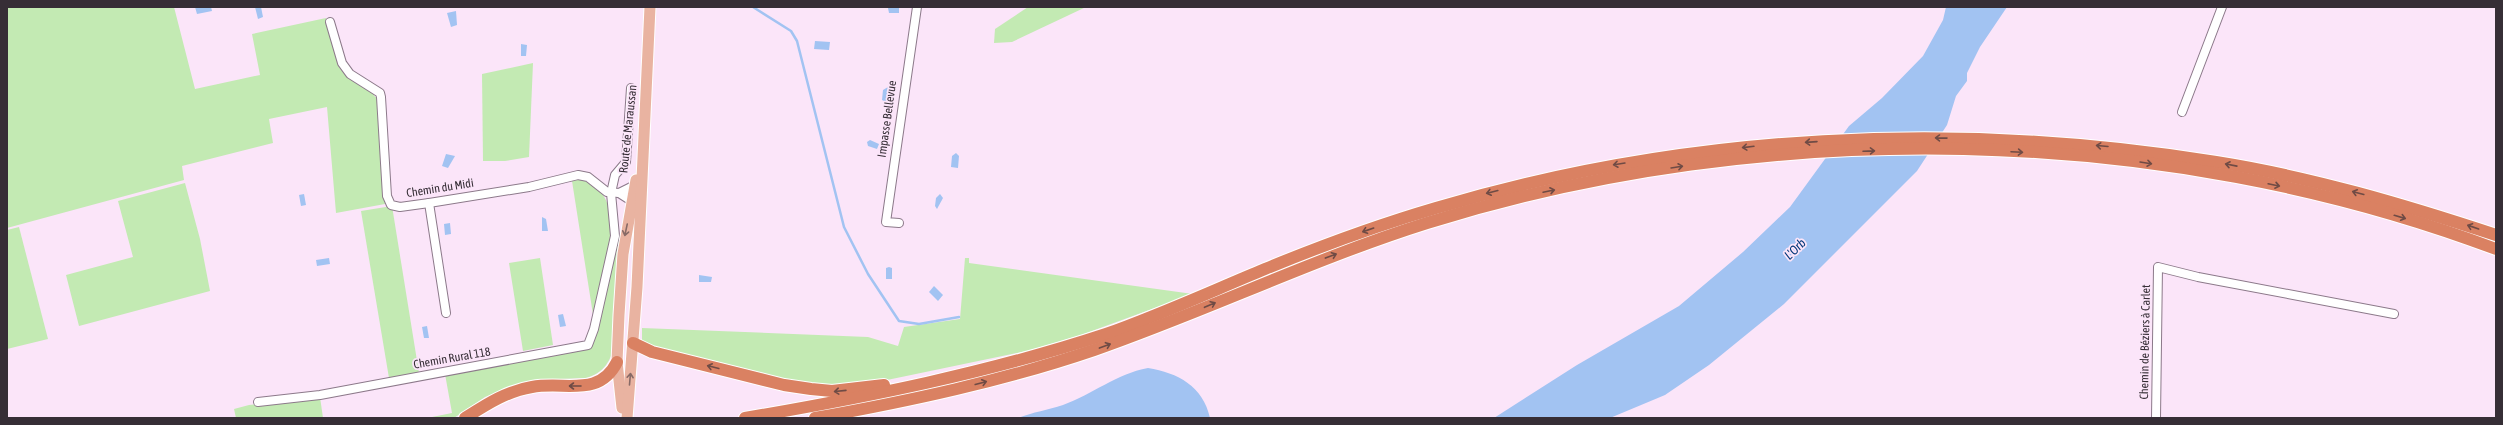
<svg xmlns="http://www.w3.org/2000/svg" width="2503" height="425" viewBox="0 0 2503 425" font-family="'Asap Condensed',sans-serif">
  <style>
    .green { fill: #c3eab3 }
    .water { fill: #a2c3f2 }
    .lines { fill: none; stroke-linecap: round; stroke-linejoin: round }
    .stream { stroke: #a2c3f2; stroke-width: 2.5 }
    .minor-casing { stroke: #8c798a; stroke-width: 10 }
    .major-casing { stroke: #fff; stroke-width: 13 }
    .highway-casing { stroke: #fff; stroke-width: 14 }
    .minor { stroke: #fff; stroke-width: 8 }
    .major { stroke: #e9b3a1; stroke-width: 11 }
    .highway { stroke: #da8162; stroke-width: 12 }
    .oneway { stroke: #6f4b45 }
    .oneway2 { stroke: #876a66 }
    .labels { text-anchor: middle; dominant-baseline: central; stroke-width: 3.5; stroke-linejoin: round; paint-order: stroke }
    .street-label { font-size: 12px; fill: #362e36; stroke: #fbe5f9 }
    .water-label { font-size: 13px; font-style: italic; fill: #003679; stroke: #fbe5f9 }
  </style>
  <rect width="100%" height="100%" fill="#fbe5f9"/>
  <!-- green -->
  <g class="green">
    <polygon points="7,7 174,7 195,89 260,75 252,34 326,18 339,67 347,77 373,93 375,97 379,96 385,204 336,213 327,107 269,119 273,143 182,166 184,180 7,228"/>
    <polygon points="1028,7 1086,7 1012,42 994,43 995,29"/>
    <polygon points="533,63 529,157 505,161 483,161 482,74"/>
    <path d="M582,179c7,4 15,9 20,15 21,25 -1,98 -8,127l-22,-140z"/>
    <polygon points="185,183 200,239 210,291 79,326 66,275 133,257 118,201"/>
    <polygon points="392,206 419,373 389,378 361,211"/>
    <polygon points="19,227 48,339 7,349 7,230"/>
    <path d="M621,231l-6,112c-4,18 -11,30 -29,35l-53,2 -18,5 -30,12 -31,21h-27l25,-5 -7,-39 135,-25 3,2 8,-6z"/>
    <polygon points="540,258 553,345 523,351 509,263"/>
    <polygon points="965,258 969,258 969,263 1193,294 1081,335 1027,351 863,385 806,385 642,344 642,328 868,337 898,346 904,327 960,319"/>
    <polygon points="320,397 323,418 236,418 234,409 249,405"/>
  </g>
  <!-- water -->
  <g class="water">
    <polygon points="195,7 211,7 212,11 197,14"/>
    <polygon points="255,7 261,7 263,17 258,19"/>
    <polygon points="899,7 899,13 889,13 888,8"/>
    <polygon points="1946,7 2007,7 1980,47 1967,73 1967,81 1956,96 1947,125 1917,171 1784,304 1709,365 1665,395 1610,418 1494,418 1577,365 1679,306 1743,252 1790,207 1849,126 1882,98 1923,56 1943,20"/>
    <polygon points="456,11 457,25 451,27 447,13"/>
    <polygon points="815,41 830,42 829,50 814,49"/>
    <polygon points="521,44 527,45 526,56 521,56"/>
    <polygon points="888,87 891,90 889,93 890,97 886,102 882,100 883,90"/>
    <polygon points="870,140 879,144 877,149 868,146 867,142"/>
    <polygon points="956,153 959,156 958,168 951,167 952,156"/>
    <polygon points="446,154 455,156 448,168 442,166"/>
    <polygon points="304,194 306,205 301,206 299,195"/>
    <polygon points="940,194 943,198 937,209 935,206 936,198"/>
    <polygon points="542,217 546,219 548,231 542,231"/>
    <polygon points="450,223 451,234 445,235 444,224"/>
    <polygon points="329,258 330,264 317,266 316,260"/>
    <polygon points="889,267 892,268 892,279 886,279 886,268"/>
    <polygon points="699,275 712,277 711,282 699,282"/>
    <polygon points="934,286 943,295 938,301 929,292"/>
    <polygon points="563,314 566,326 560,327 558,315"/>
    <polygon points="427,326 429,338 424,338 422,327"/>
    <path d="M1148,368c30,5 55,18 62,50h-192c15,-6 30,-8 45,-13 30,-11 53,-31 85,-37z"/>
  </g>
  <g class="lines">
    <!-- stream -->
    <polyline class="stream" points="753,7 791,31 797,41 844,227 868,274 899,321 919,324 959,317"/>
    <!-- minor casing -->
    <g class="minor-casing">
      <g id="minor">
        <polyline points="330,22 342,63 350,74 380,93 381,97 387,196 391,205 400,207 429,203 529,187 578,175 588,177 607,192 619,193"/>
        <polyline points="2182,112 2222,7"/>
        <polyline points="633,202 619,193 635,185"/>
        <polyline points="429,203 446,313"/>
        <polyline points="899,223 886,222 917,7"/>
        <polyline points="258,402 320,395 588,345 594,329 615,236 611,193 615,175 626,162 631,88"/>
        <polyline points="2156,418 2158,267 2198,277 2394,314"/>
      </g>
    </g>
    <!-- major casing -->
    <g class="major-casing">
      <g id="major">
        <polyline points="622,408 617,362 619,315 623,254 636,180"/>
        <polyline points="627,418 637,287 650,7"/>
      </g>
    </g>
    <!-- highway casing -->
    <g class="highway-casing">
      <g id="highway">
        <polyline points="633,343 652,352 784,385 811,389 832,391 884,385"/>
        <path d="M465,418c22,-14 42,-27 67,-31 33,-6 67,11 85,-25"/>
        <path d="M745,418c122,-21 243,-45 361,-84 54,-19 106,-43 159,-65 56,-23 113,-44 171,-61 252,-75 521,-88 780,-46 95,15 189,43 280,73"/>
        <path d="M815,418c94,-17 188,-37 279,-68 112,-39 219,-91 333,-127 340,-106 735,-100 1069,26"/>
      </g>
    </g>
    <!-- minor -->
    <use href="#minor" class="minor"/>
    <!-- major -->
    <use href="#major" class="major"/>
    <!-- highway -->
    <use href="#highway" class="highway"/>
  </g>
  <!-- one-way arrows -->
  <defs><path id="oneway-shaft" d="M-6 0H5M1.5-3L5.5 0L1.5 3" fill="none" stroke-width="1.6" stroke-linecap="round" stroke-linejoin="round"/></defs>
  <g class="oneway">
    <use href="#oneway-shaft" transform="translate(1941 138) rotate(-179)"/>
    <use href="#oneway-shaft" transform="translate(1811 142) rotate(176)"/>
    <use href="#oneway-shaft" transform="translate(2102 146) rotate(-175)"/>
    <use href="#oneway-shaft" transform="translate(1748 147) rotate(173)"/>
    <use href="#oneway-shaft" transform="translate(1869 151) rotate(-2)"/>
    <use href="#oneway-shaft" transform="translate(2017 152) rotate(3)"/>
    <use href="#oneway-shaft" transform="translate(2146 163) rotate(9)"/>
    <use href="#oneway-shaft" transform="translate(1619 164) rotate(171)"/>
    <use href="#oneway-shaft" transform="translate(2231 165) rotate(-169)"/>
    <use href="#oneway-shaft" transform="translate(1677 167) rotate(-9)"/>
    <use href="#oneway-shaft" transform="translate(2274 185) rotate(12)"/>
    <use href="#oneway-shaft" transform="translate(1549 191) rotate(-12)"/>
    <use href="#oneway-shaft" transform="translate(1492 192) rotate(166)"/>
    <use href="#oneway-shaft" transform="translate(2358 193) rotate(-165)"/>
    <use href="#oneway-shaft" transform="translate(2400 217) rotate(16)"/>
    <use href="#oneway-shaft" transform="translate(2473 227) rotate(-161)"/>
    <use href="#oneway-shaft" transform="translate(1368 230) rotate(161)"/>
    <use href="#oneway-shaft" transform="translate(1331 256) rotate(-20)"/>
    <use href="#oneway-shaft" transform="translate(1210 305) rotate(-23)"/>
    <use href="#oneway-shaft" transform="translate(1105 346) rotate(-20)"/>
    <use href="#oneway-shaft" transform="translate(713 367) rotate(-166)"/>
    <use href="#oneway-shaft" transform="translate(981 383) rotate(-15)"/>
    <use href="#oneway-shaft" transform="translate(575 386) rotate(180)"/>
    <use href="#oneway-shaft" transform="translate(840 391) rotate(174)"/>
  </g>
  <g class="oneway2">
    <use href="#oneway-shaft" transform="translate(626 230) rotate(102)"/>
    <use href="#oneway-shaft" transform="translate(630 379) rotate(-85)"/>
  </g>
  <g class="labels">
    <!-- street labels -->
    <g class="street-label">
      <text transform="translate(887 119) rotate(-82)">Impasse Bellevue</text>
      <text transform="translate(628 129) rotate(-84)">Route de Maraussan</text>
      <text transform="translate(440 188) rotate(-9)">Chemin du Midi</text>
      <text transform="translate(2145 342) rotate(-89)">Chemin de Béziers à Carlet</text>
      <text transform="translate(452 358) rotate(-10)">Chemin Rural 118</text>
    </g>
    <!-- water labels -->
    <g class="water-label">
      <text transform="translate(1795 249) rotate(-44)">L'Orb</text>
    </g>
  </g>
  <!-- border -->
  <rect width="2503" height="425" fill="none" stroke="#362e36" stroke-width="16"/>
</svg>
